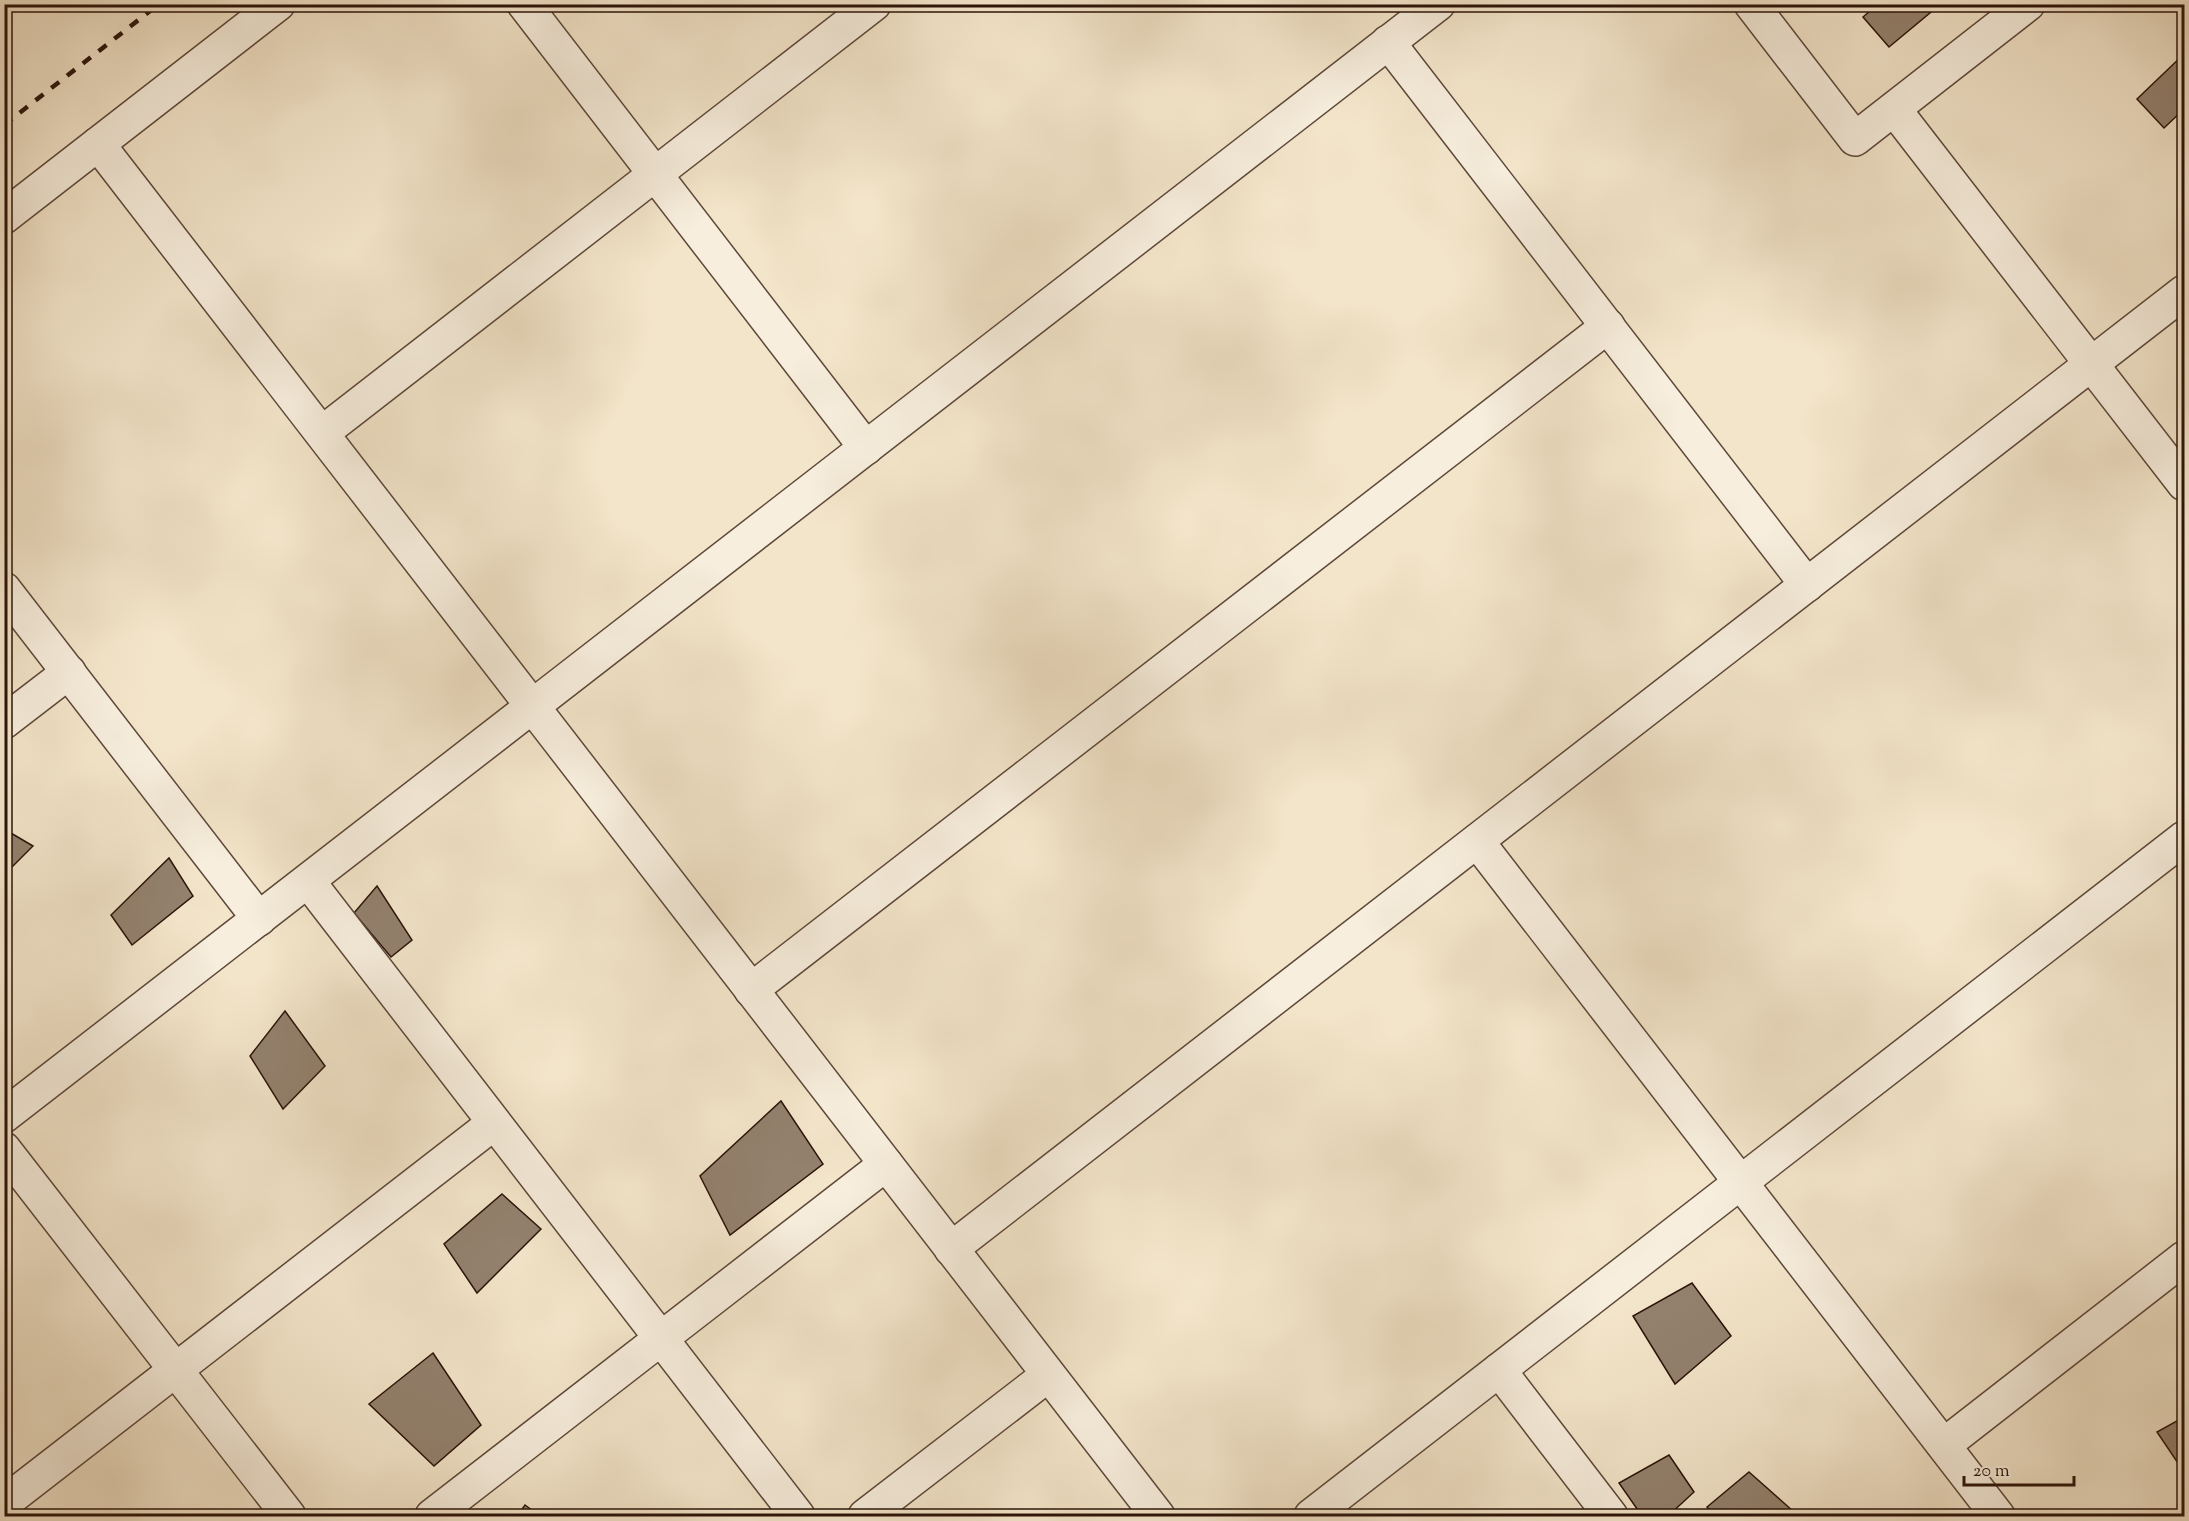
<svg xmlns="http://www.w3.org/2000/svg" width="2189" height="1521" viewBox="0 0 2189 1521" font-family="'Sorts Mill Goudy',serif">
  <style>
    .building { fill: #93816e; stroke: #2c140a; stroke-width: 1.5 }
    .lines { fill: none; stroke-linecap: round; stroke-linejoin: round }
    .minor-casing { stroke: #5e483a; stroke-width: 36 }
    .minor { stroke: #f7eedd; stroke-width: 33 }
    .rail { stroke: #2c140a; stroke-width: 4.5; stroke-dasharray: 10 10; stroke-linecap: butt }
  </style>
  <rect width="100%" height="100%" fill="#f3e5ca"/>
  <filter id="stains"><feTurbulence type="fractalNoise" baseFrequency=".00333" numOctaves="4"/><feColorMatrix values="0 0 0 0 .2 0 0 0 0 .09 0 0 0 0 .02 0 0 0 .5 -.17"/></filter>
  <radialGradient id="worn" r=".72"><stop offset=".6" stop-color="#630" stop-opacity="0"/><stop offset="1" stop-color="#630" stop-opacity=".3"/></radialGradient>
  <!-- building -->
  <g class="building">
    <polygon points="1878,4 1935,4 1937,7 1889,47 1863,17"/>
    <polygon points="2184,54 2184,109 2164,128 2137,99"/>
    <polygon points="4,829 33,846 4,875"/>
    <polygon points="169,858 193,896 132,945 111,915"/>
    <polygon points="377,886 412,940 391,957 354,913"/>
    <polygon points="285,1011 325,1066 283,1109 250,1056"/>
    <polygon points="781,1101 823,1164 730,1235 700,1176"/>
    <polygon points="502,1194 541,1229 477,1293 444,1244"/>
    <polygon points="1692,1283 1731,1336 1675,1384 1633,1316"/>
    <polygon points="433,1353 481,1425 434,1466 369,1404"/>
    <polygon points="2184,1417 2184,1472 2157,1432"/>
    <polygon points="1669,1455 1694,1492 1668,1516 1642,1516 1619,1483"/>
    <polygon points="1749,1472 1793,1511 1789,1516 1715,1516 1707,1507"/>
    <polygon points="525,1505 540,1516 517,1516"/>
  </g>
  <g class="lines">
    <!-- minor casing -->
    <g class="minor-casing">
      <g id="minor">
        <polyline points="524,4 866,448"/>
        <polyline points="1751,4 1855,139 2028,4"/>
        <polyline points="1388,42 1807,585"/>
        <polyline points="1894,109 2184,484"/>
        <polyline points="98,144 1158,1516"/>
        <polyline points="4,217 278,4"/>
        <polyline points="322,433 874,4"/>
        <polyline points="4,589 259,919"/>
        <polyline points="4,722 69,672"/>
        <polyline points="1477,841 1998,1516"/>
        <polyline points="308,881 798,1516"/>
        <polyline points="751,990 1608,326"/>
        <polyline points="4,1116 1438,4"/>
        <polyline points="4,1149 289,1516"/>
        <polyline points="951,1249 2184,292"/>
        <polyline points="1499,1370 1611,1516"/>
        <polyline points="1944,1445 2184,1258"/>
        <polyline points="4,1503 494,1123"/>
        <polyline points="432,1516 886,1164"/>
        <polyline points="865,1516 1048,1375"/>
        <polyline points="1311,1516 2184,838"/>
      </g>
    </g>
    <!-- minor -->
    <use href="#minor" class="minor"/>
    <!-- rail -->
    <polyline class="rail" points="4,125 159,4"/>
  </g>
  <!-- margin -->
  <rect width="2189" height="1521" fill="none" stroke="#f3e5ca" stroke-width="24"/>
  <rect x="6" y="6" width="2177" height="1509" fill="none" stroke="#2c140a" stroke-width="3"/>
  <rect x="12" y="12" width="2165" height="1497" fill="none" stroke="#2c140a" stroke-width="1.5"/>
  <!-- scale -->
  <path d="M1964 1476v9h110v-9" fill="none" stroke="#2c140a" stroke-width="3"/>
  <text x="1973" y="1476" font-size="18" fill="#2c140a" stroke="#f7eedd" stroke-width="4.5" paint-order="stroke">20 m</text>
  <rect width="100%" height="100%" filter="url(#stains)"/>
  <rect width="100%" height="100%" fill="url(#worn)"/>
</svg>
